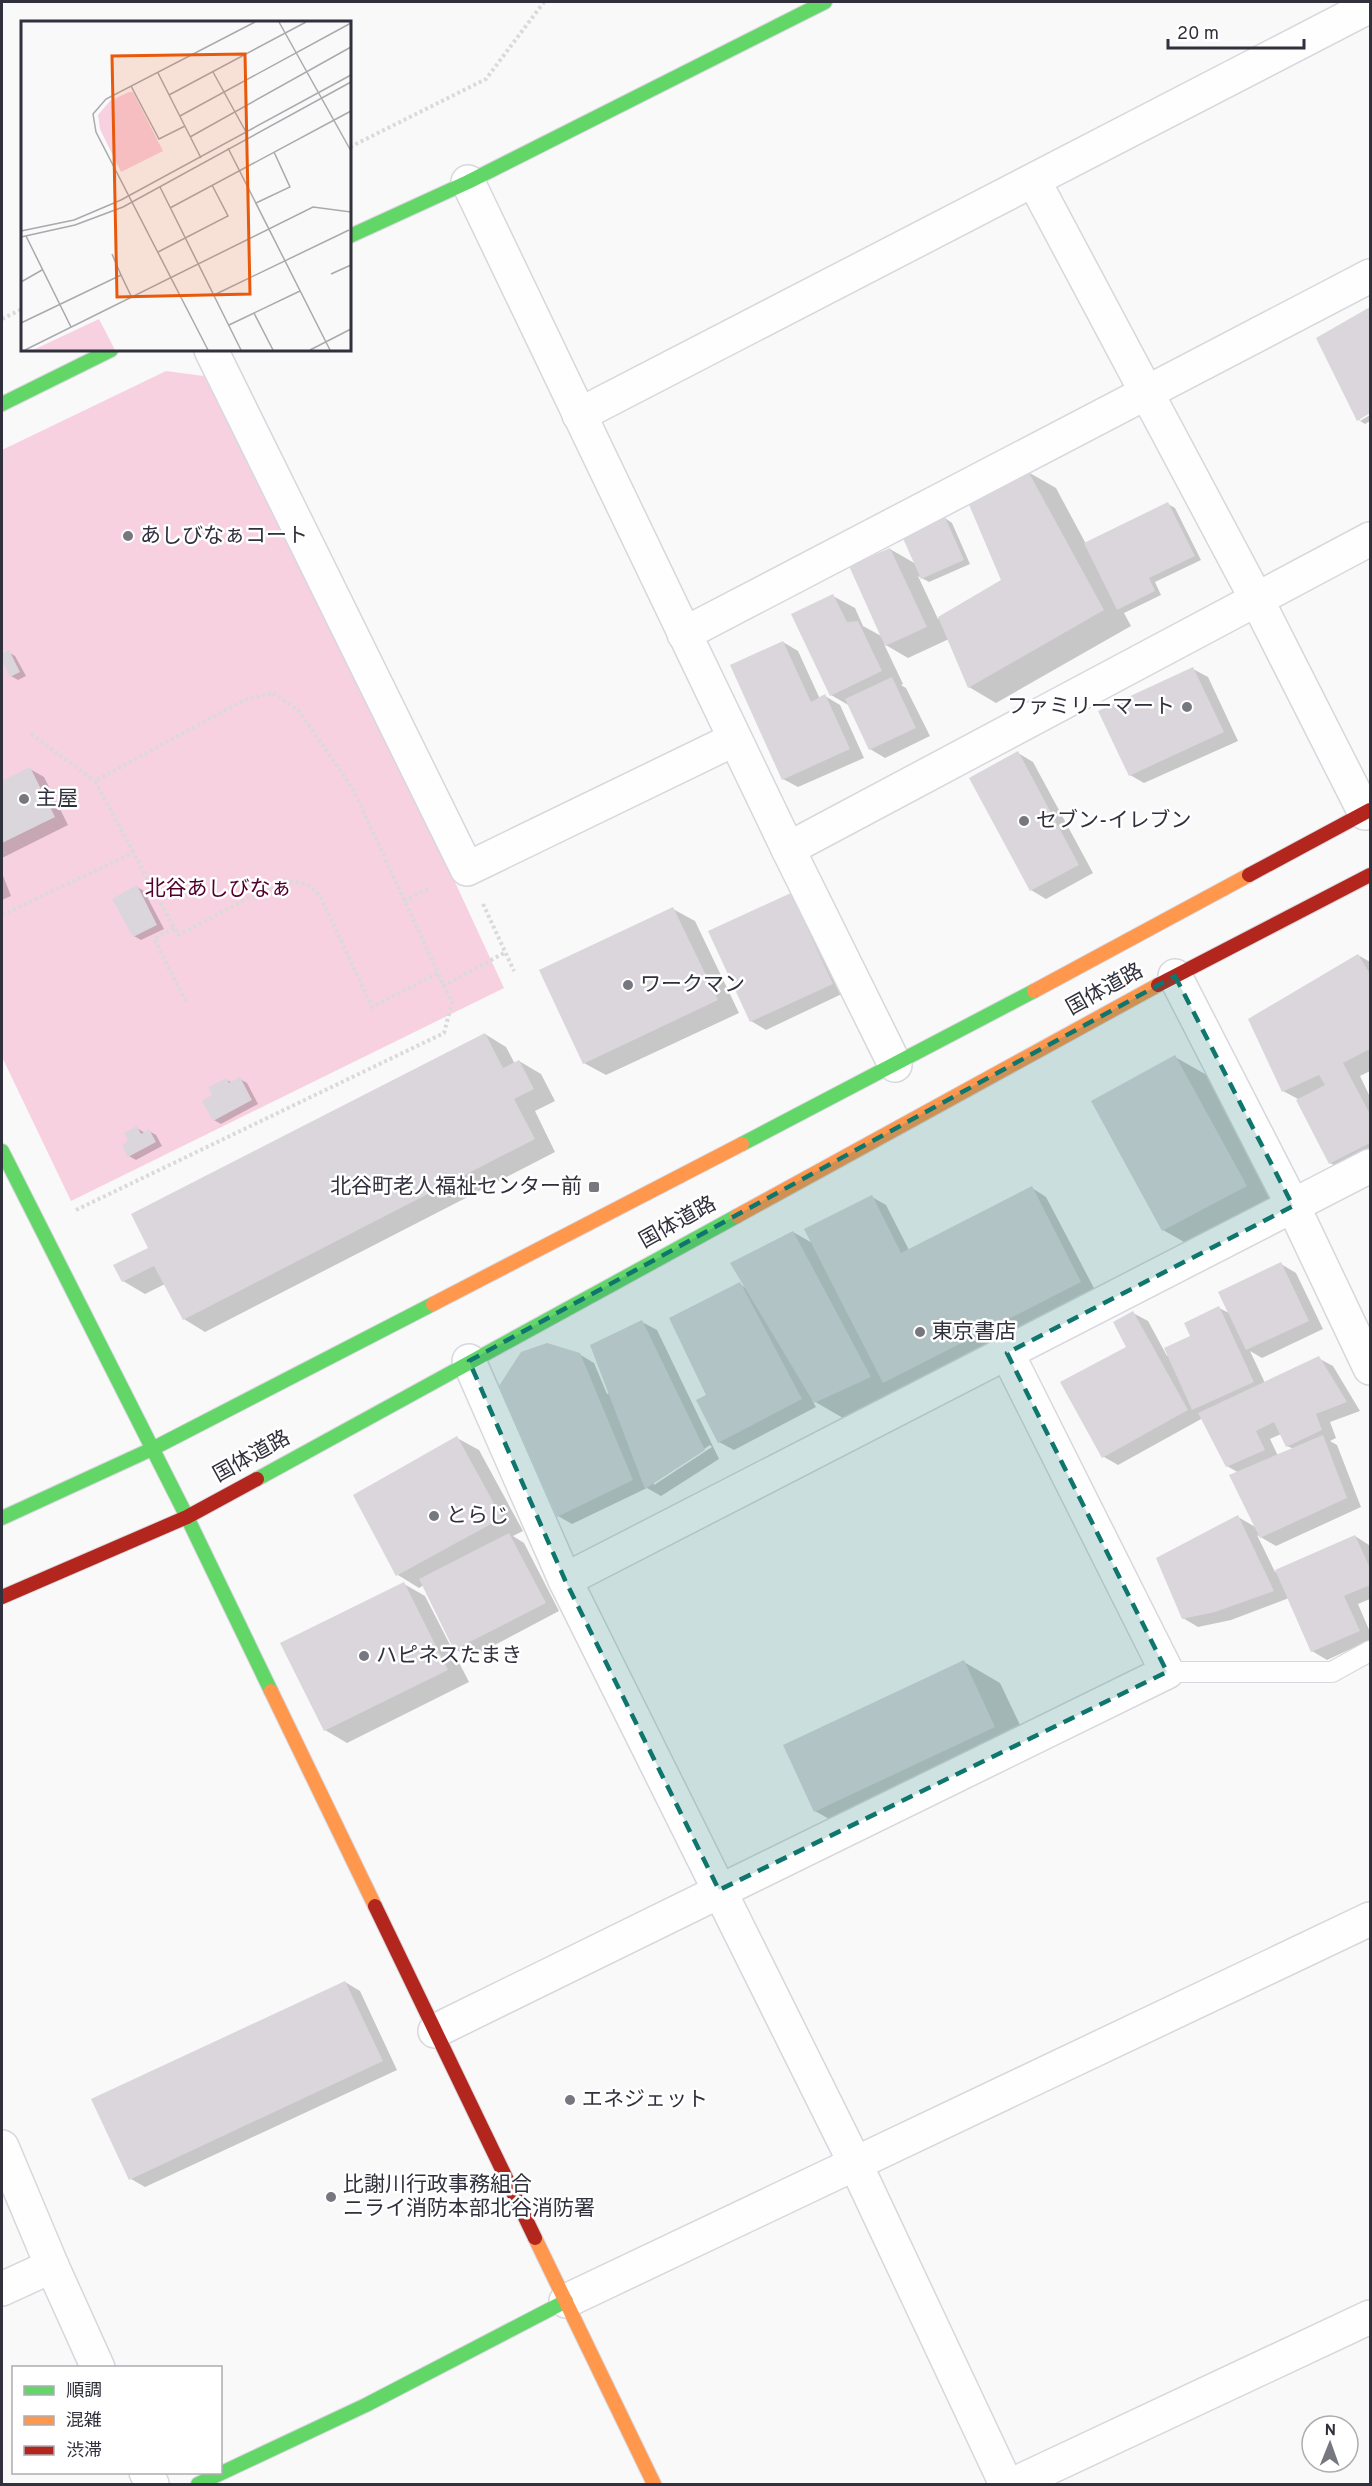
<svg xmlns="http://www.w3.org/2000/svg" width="1372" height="2486" viewBox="0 0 1372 2486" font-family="Overpass,'Noto Sans JP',sans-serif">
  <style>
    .green { fill: #f8d1e0 }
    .shadow { fill: #0003; fill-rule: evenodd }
    .building { fill: #dad6db }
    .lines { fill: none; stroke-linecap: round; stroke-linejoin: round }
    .lane-casing { stroke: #d7d7de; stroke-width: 22 }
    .street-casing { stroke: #d7d7de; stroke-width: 36 }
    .fast-casing { stroke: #d7d7de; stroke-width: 16 }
    .slow-casing { stroke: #d7d7de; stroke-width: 16 }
    .jam-casing { stroke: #d7d7de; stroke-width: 16 }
    .path { stroke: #dadada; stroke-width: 4; stroke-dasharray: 3 3; stroke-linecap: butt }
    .lane { stroke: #fefefe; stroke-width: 20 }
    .street { stroke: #fefefe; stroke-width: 33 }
    .fast { stroke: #63d668; stroke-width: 14 }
    .slow { stroke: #ff974d; stroke-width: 14 }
    .jam { stroke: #b3261e; stroke-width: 14 }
    .marked { fill: #0f766e; fill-opacity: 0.2; stroke: #0f766e; stroke-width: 4.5; stroke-dasharray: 12 8; stroke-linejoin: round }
    .poi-dot { fill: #77777f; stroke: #fff; stroke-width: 2 }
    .labels { text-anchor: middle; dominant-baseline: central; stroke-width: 5; stroke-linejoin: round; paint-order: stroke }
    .poi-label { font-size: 21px; fill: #31313e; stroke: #fff; text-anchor: start }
    .park-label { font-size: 21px; fill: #54002f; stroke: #fff }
    .street-label { font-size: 21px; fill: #31313e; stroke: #fff }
    .inset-road { fill: none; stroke: #a9a9ae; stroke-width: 1.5 }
    .view { fill: #e8590c; fill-opacity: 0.15; stroke: #e8590c; stroke-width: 3 }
    .inset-edge { fill: none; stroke: #31313e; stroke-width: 3 }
  </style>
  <rect width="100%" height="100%" fill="#f9f9f9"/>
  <!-- green -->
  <polygon class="green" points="166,371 204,376 455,882 504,988 71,1201 2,1057 2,450"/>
  <!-- shadow -->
  <g class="shadow">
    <polygon points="1370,309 1370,412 1360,417 1360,421 1318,338"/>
    <polygon points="1370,415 1370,421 1365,424 1360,421"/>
    <polygon points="1028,472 1056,488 1086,544 1168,504 1175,508 1201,560 1155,582 1161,595 1124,613 1131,626 996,703 969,687 949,639 908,658 884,644 903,684 901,685 906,688 930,736 885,758 870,749 850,706 831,695 833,596 855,608 863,626 883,637 890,549 916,564 945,518 952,523 970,564 929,582 918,576 938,619 1003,581"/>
    <polygon points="783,642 798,651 820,699 825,696 840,705 864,758 798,787 783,779"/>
    <polygon points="8,652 15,656 26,676 18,680 11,676 2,657"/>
    <polygon points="1193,669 1208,677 1238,741 1144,783 1130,775"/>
    <polygon points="1018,753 1033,762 1093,873 1046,899 1031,890"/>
    <polygon points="30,769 44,777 68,825 2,858 2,783"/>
    <polygon points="2,873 11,896 2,900"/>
    <polygon points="137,887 144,891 164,929 141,940 134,936"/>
    <polygon points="790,895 805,903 846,992 766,1030 751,1021"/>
    <polygon points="673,909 695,921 739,1013 606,1075 584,1063"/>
    <polygon points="1358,955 1370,962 1370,1071 1360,1076 1370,1097 1370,1158 1345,1171 1330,1163 1300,1100 1283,1091"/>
    <polygon points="485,1034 506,1047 515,1064 519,1061 541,1074 555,1101 535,1111 555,1152 205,1332 184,1319 165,1284 145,1294 123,1281 150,1249"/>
    <polygon points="1175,1057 1212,1078 1283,1207 1200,1251 1163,1230"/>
    <polygon points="240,1079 247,1083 258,1104 221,1124 214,1120 204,1101 214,1096 227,1080 233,1083"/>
    <polygon points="137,1128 145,1133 149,1131 156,1135 162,1146 136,1160 129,1156"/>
    <polygon points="1032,1188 1046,1197 1095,1290 898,1393 843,1418 812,1400 816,1407 734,1450 719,1442 708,1396 740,1284 747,1289 793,1232 814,1244 872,1197 886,1205 909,1250"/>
    <path d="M1281,1264l15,9 27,56 -61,29 -12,-7 15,32 53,-25 15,8 27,45 -30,11 6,16 -6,3 7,4 24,62 -85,39 -19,-11 18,37 80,-36 14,9 1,54 -12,5 12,28v8l-43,20 -15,-9 -23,-53 -58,22 -33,7 -15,-9 55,-101 19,11 -18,-55 -12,-7 -24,-48 -85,47 -14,-8 24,-110 5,-34 15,8 19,35 25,-19 27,-29 12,6zM1281,1434l6,12 7,3 -16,7 -8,-17z"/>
    <path d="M642,1322l15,8 62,129 -58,37 -14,-8 -75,36 -14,-8 21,-162 15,9 13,31 3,-1zM710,1445l2,2 -58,38v-3z"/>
    <polygon points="457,1438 479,1450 523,1531 513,1536 524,1543 559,1611 470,1658 455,1649 424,1585 419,1588 398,1575"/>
    <polygon points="404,1584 425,1596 469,1682 347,1743 325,1730"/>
    <polygon points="964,1662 1000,1683 1031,1748 852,1832 815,1811"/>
    <polygon points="345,1982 360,1991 397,2070 145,2187 131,2179"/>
  </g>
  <!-- building -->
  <g class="building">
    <polygon points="1370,307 1370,413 1357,421 1316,338"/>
    <polygon points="1028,471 1104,610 968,688 938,617 1001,580 967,500"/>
    <polygon points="1168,502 1195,556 1149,578 1155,591 1117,610 1084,543"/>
    <polygon points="945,517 964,560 921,579 902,536"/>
    <polygon points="890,548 927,627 885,646 849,566"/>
    <polygon points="833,594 847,622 858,621 882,671 830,696 791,614"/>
    <polygon points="783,641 811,702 825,694 850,749 782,780 730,665"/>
    <polygon points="9,650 20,672 10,677 2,660 2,654"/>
    <polygon points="1193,667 1224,732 1129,776 1098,711"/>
    <polygon points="892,677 916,728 869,750 845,699"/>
    <polygon points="1018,751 1079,865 1030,891 969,778"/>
    <polygon points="30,767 55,817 2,843 2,781"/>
    <polygon points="137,885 157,925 133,937 112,899"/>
    <polygon points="791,893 833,984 750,1022 708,931"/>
    <polygon points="673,907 718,1000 583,1064 539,970"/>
    <polygon points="1358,954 1370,974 1370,1049 1343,1063 1370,1114 1370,1143 1329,1164 1296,1100 1325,1085 1319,1075 1282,1092 1248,1019"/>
    <polygon points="485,1033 503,1068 519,1060 534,1089 514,1099 535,1139 183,1320 154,1266 122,1282 113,1265 148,1248 131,1214"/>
    <polygon points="1175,1055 1247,1186 1162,1231 1091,1101"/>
    <polygon points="240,1077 252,1100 213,1121 202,1101 212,1095 208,1087 227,1078 229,1083"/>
    <polygon points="137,1126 141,1134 149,1129 156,1142 128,1157 122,1145 128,1141 124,1133"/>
    <polygon points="1032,1186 1081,1282 883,1383 804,1229 872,1195 901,1253"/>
    <polygon points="793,1231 871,1377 814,1403 730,1263"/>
    <polygon points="1281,1262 1309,1321 1246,1350 1218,1292"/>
    <polygon points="740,1282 802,1399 718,1443 696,1400 706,1395 669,1318"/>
    <polygon points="1219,1306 1254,1382 1192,1410 1164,1348 1190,1336 1184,1323"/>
    <polygon points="1133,1311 1188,1410 1102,1458 1060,1382 1126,1347 1113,1322"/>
    <polygon points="642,1320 705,1450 645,1489 590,1345"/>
    <polygon points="547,1343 580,1353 633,1480 557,1517 499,1386 521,1352"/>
    <polygon points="1319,1356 1347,1402 1316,1414 1322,1430 1286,1447 1274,1422 1256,1431 1265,1450 1226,1467 1198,1413"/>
    <polygon points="1323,1435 1347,1498 1260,1538 1229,1475"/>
    <polygon points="457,1436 502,1518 396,1576 353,1495"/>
    <polygon points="1238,1515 1274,1591 1215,1612 1182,1619 1156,1558"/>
    <polygon points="509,1533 546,1603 454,1650 419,1579"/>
    <polygon points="1355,1535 1370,1568 1370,1585 1344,1596 1360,1631 1311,1652 1275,1570"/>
    <polygon points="404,1582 448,1670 324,1731 280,1643"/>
    <polygon points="964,1660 995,1727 814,1812 783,1745"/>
    <polygon points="345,1981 383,2061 129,2180 91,2099"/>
  </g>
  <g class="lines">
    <!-- lane casing -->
    <g class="lane-casing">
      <polyline id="lane" points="1167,1672 1332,1672 1370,1651"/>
    </g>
    <!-- street casing -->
    <g class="street-casing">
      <g id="street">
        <polyline points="1034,181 1257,600 1365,813"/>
        <polyline points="468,182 788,849 895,1065"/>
        <polyline points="211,350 467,869 735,739"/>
        <polyline points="579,415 1370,6"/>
        <polyline points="684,634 1370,276"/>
        <polyline points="788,849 1370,539"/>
        <polyline points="1175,976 1293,1206 1370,1368"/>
        <polyline points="469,1361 565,1580 855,2163 1006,2484"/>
        <polyline points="565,1580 1370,1166"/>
        <polyline points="435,2031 1167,1672 1007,1353"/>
        <polyline points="2,2147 52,2266"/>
        <polyline points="2,2289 52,2266 98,2368"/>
        <polyline points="566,2301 1370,1919"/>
        <polyline points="146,2472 152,2484"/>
        <polyline points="1014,2484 1370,2317"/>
      </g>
    </g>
    <!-- fast casing -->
    <g class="fast-casing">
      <g id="fast">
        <polyline points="350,236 468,182 825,2"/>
        <polyline points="2,404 111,350"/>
        <polyline points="742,1144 1034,991"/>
        <polyline points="2,1151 187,1517 271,1691"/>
        <polyline points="257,1479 737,1216"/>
        <polyline points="2,1518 152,1449 433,1304"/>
        <polyline points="198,2484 366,2405 566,2301"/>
      </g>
    </g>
    <!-- slow casing -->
    <g class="slow-casing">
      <g id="slow">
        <polyline points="1034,991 1249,875"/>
        <polyline points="737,1216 1158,985"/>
        <polyline points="433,1304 742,1144"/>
        <polyline points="271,1691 375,1906"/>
        <polyline points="535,2238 654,2484"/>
      </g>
    </g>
    <!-- jam casing -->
    <g class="jam-casing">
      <g id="jam">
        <polyline points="1249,875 1370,810"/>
        <polyline points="1158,985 1370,875"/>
        <polyline points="2,1597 187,1517 257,1479"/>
        <polyline points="375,1906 535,2238"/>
      </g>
    </g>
    <!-- path -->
    <g class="path">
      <polyline points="350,147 486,79 544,2"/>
      <polyline points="2,319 22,309"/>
      <polygon points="273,693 299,711 353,789 438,973 372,1007 321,898 309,885 283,880 178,935 95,781 244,700"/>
      <polyline points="31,734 95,781"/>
      <polyline points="404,901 430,888"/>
      <polyline points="483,904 514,971"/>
      <polyline points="2,915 133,853"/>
      <polyline points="174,928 154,939 186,1002"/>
      <polyline points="443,986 506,952"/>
      <polyline points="76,1210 444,1033 452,1002 438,973"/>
    </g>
    <!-- lane -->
    <use href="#lane" class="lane"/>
    <!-- street -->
    <use href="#street" class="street"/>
    <!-- fast -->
    <use href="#fast" class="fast"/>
    <!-- slow -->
    <use href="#slow" class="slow"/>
    <!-- jam -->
    <use href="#jam" class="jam"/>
  </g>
  <!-- marked area -->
  <path class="marked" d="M1175,976l118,230 -286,147 160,319 -448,218 -154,-310 -96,-219z"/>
  <!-- markers -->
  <g class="poi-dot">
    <circle cx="128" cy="536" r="6"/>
    <circle cx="1187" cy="707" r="6"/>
    <circle cx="24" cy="799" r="6"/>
    <circle cx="1024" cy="821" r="6"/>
    <circle cx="628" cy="985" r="6"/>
    <rect x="588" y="1181" width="12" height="12" rx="3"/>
    <circle cx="920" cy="1332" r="6"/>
    <circle cx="434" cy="1516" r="6"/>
    <circle cx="364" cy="1656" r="6"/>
    <circle cx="570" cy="2100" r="6"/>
    <circle cx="331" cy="2197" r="6"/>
  </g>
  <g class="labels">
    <!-- poi labels -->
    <g class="poi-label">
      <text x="140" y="536">あしびなぁコート</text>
      <text x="1175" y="707" text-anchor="end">ファミリーマート</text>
      <text x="36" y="799">主屋</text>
      <text x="1036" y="821">セブン-イレブン</text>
      <text x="640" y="985">ワークマン</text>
      <text x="582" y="1187" text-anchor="end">北谷町老人福祉センター前</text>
      <text x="932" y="1332">東京書店</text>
      <text x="446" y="1516">とらじ</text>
      <text x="376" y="1656">ハピネスたまき</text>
      <text x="582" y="2100">エネジェット</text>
      <text x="343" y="2185">比謝川行政事務組合<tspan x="343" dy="24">ニライ消防本部北谷消防署</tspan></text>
    </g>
    <!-- park labels -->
    <g class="park-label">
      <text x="218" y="889">北谷あしびなぁ</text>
    </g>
    <!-- street labels -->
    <g class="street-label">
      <text transform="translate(1105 990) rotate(-29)">国体道路</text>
      <text transform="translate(678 1223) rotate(-29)">国体道路</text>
      <text transform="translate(252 1457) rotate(-29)">国体道路</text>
    </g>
  </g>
  <!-- overview -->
  <g transform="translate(21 21)">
    <rect width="330" height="330" fill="#f9f9f9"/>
    <path d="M108,71h4l30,59 -42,21 -21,-43 -2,-14 12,-14zM78,298l16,31h-82z" fill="#f8d1e0"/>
    <path class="inset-road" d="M258,1l72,129M192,51l33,60M137,52l43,85M110,65l28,53 26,-13M148,74l137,-73M159,95l171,-93M169,116l161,-90M207,127l102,202M139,166l81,163M235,182l34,-16 -16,-35M149,187l181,-97M0,210l53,-11 47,-20 230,-125M5,215l45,91M0,216l54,-12 48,-18 228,-125M137,231l70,-36 -16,-31M91,233l9,21M310,253l20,-9M0,261l21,-12M193,274l135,-65M233,292l19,37M0,302l100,-48 11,23M208,304l71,-34M4,329l288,-143 38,5M187,329l-112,-218 -3,-18 13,-15 149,-77M289,329l41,-21"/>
    <path class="view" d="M224,33l5,240 -133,3 -5,-241z"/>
    <rect width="330" height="330" class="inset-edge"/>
  </g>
  <!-- border -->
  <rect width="1372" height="2486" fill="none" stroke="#31313e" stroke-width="6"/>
  <!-- legend -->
  <rect x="12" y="2366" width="210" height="108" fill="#ffffff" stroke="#adadb2" stroke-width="1.5"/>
  <rect x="24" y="2386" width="30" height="9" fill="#63d668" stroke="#adadb2" stroke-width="1.5"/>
  <text x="66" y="2396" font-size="18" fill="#31313e">順調</text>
  <rect x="24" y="2416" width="30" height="9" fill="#ff974d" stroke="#adadb2" stroke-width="1.5"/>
  <text x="66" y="2426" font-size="18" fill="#31313e">混雑</text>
  <rect x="24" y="2446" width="30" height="9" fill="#b3261e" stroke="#adadb2" stroke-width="1.5"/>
  <text x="66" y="2456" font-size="18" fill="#31313e">渋滞</text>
  <!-- north arrow -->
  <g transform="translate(1330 2444) rotate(1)"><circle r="28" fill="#ffffff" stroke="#adadb2" stroke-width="1.5"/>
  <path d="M0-4.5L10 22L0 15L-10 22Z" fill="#77777f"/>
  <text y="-9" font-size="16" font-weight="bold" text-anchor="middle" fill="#31313e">N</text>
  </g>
  <!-- scale -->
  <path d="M1168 39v9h136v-9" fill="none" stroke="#31313e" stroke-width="3"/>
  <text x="1177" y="39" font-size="18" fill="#31313e" stroke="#ffffff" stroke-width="4.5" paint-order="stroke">20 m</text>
</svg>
